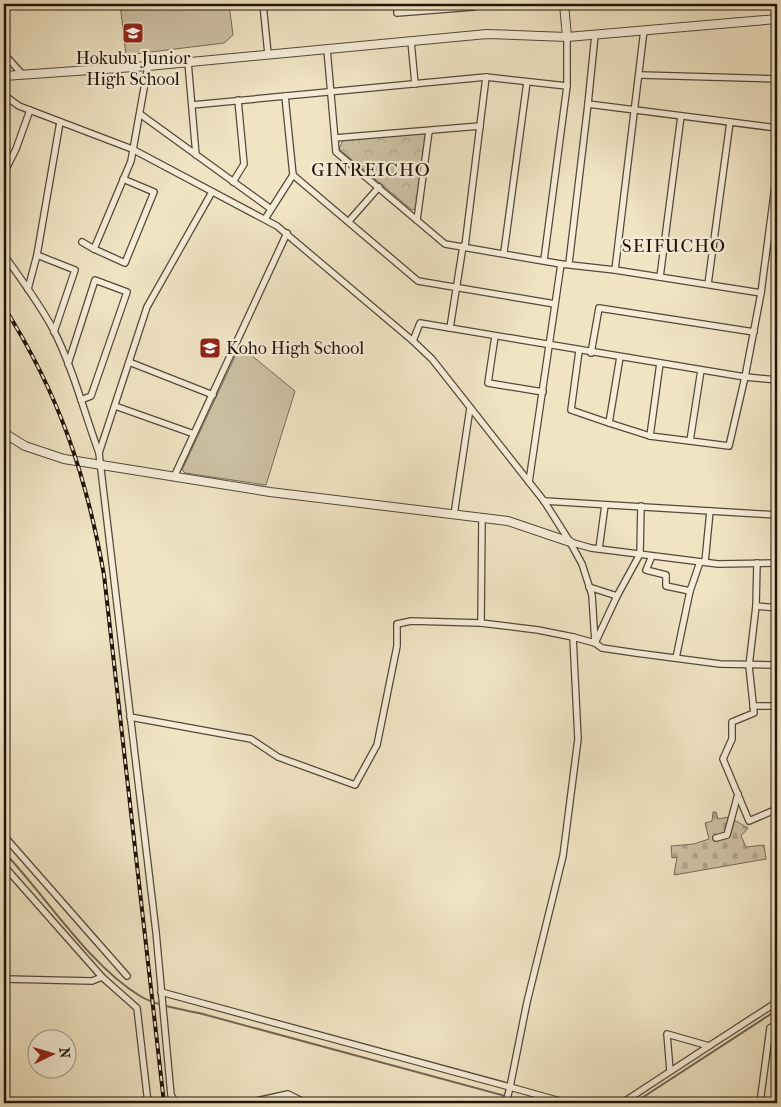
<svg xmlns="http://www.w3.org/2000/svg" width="781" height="1107" viewBox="0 0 781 1107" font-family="'IM FELL French Canon',serif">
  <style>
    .cemetery { fill: url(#cemetery-stones); stroke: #776a58 }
    .park { fill: url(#park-crowns); stroke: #776a58 }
    .pitch { fill: #cdc1a4; stroke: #776a58 }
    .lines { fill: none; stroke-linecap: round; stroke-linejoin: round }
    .stream { stroke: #736654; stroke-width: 2 }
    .minor-casing { stroke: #554839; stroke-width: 8 }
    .tertiary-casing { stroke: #554839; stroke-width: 10 }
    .minor { stroke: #f5edd8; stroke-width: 5.5 }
    .tertiary { stroke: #f5edd8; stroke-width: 8 }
    .rail-casing { stroke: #21140b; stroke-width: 4 }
    .rail { stroke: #f5edd8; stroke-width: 2; stroke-dasharray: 5.5; stroke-linecap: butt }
    .labels { text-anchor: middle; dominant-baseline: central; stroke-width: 4.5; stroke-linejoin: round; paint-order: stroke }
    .poi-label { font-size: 18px; fill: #21140b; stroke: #f5edd8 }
    .neighbourhood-label { font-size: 19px; letter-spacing: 1px; fill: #21140b; stroke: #f5edd8 }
  </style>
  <defs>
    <pattern id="cemetery-stones" width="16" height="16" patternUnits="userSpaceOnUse" patternTransform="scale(1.25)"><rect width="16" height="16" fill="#cdc1a4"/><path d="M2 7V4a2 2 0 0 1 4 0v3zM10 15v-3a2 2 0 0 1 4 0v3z" fill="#b0a58c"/></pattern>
    <pattern id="park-crowns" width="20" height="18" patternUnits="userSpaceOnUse" patternTransform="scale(1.25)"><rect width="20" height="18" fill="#cdc1a4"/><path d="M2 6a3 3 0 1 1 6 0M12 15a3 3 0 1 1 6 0" fill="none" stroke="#b0a58c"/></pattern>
  </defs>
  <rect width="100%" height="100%" fill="#f0e4c3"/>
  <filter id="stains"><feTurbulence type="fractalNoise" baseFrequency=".004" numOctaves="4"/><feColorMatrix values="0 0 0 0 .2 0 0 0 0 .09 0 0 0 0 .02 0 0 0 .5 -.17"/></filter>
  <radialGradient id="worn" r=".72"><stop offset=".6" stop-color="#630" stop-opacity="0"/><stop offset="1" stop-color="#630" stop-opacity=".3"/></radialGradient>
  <!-- cemetery -->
  <polygon class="cemetery" points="713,812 716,812 718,819 729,817 748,828 741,836 746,847 764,845 766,859 674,875 677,857 672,858 671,846 694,844 709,839 705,823 712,821"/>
  <!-- park -->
  <polygon class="park" points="426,133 417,208 412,210 339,149 343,140"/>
  <!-- pitch -->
  <g class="pitch">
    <polygon points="120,4 229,4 233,35 224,43 126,55"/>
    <polygon points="240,346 295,391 266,485 185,473 182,470"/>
  </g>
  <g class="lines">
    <!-- stream -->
    <g class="stream">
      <path d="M4,852c42,44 84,112 136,144 17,10 40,13 59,17l332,90"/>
      <polyline points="634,1103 777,1010"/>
    </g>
    <!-- minor casing -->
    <g class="minor-casing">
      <g id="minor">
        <polyline points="263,4 268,54"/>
        <polyline points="398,4 397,13 473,7 472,4"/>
        <polyline points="595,35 588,104 777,128"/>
        <polyline points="411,41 415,84"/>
        <polyline points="327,49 336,152 445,244 561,264 615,270 761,293"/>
        <polyline points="4,54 23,75"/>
        <polyline points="188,62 196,155"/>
        <polyline points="640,75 777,79"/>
        <polyline points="4,95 19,106 132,149 277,226 413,341 432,359 544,501 570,542 582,564 592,595 595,643"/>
        <polyline points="192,105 486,77 567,86"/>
        <polyline points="140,114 271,209"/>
        <polyline points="335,138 480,126"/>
        <polyline points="4,173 16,149 30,110"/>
        <polyline points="293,175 418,281 555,304"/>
        <polyline points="123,179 154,192 125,263 94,249 131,161 148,66"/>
        <polyline points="233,182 244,164 238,100"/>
        <polyline points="265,219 293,175 285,96"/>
        <polyline points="417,220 429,131"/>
        <polyline points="349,221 379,187"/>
        <polyline points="82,242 94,249"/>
        <polyline points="465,246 486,77"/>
        <polyline points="504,252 527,82"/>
        <path d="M4,255c17,24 35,48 49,74 20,39 31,83 46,124"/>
        <polyline points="37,255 75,270 54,332"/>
        <polyline points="544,260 567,86 567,37"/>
        <polyline points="569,263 588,104"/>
        <polyline points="615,270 644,30"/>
        <polyline points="660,277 681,116"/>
        <polyline points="708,284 730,122"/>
        <polyline points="28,289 37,255 60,122"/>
        <polyline points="450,328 463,246"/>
        <polyline points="495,336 488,383 543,392"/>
        <polyline points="413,341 420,323 745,377 761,293 777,171"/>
        <polyline points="579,351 571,410 609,423"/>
        <polyline points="591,353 599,308 754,332"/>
        <polyline points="620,357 609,423 650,436"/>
        <polyline points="129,362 213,395"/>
        <polyline points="660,363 650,436 690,441"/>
        <polyline points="68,364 95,280 127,292 91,396 81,400"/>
        <polyline points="701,370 690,441 729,446 745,377 777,380"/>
        <polyline points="115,406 194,434"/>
        <polyline points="174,477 287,233"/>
        <polyline points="529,482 561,264"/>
        <polyline points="544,501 777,515"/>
        <polyline points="454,515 470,408"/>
        <polyline points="482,518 481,623 538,630 573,637"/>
        <polyline points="570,542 591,548 718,564 777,563"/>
        <polyline points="599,549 605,505"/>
        <polyline points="652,556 646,570 666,575 666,586 690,591 700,562"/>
        <polyline points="705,562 710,511"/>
        <polyline points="757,563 756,606 777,608"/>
        <polyline points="589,587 617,596 640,554 641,506"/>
        <polyline points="756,606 749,666 754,713 732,722 732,739 723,759 749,821 777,809"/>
        <polyline points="596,641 617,596"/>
        <polyline points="676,658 690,591"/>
        <polyline points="753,706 777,706"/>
        <polyline points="130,717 251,739 278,757 355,785 377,745 397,646 397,624 411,621 481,623"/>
        <polyline points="4,836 127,976"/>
        <polyline points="716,838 727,835 738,794"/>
        <polyline points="4,866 102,977"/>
        <polyline points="4,979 92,981 102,977 137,1008 148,1103"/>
        <polyline points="161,992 510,1087 506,1103"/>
        <polyline points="709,1046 777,1002"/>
        <polyline points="176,1103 171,1095 156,932 99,453 147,307 212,192"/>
        <polyline points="247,1103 288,1094 306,1103"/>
        <polyline points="567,1103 510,1087 527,1002 563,856 578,739 573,637 595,643 602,648 636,653 720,664 777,665"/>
        <polyline points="622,1103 709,1046 667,1034 670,1071"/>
        <polyline points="760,1103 770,1028 777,1024"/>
      </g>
    </g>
    <!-- tertiary casing -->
    <g class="tertiary-casing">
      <g id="tertiary">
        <polyline points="564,4 567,37"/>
        <polyline points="4,76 148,66 487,34 567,37 777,19"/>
        <polyline points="4,433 25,446 64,459 270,492 508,521 570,542"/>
      </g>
    </g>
    <!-- minor -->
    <use href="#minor" class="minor"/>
    <!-- tertiary -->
    <use href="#tertiary" class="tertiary"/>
    <!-- rail casing -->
    <g class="rail-casing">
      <path id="rail" d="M4,307c55,87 82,167 100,268l60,528"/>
    </g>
    <!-- rail -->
    <use href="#rail" class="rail"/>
  </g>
  <!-- icons -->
  <defs>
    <g id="school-square" transform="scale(1.125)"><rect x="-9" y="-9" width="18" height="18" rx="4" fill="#8f2418" stroke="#f5edd8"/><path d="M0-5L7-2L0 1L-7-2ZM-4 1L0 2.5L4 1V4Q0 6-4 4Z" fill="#fff"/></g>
  </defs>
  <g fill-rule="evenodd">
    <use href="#school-square" x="133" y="33"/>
    <use href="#school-square" x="210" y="348"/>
  </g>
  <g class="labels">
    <!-- poi labels -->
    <g class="poi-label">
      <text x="133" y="58">Hokubu Junior<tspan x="133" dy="21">High School</tspan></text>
      <text x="226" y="348" text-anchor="start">Koho High School</text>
    </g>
    <!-- neighbourhood labels -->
    <g class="neighbourhood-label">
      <text x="371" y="170">GINREICHO</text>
      <text x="674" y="246">SEIFUCHO</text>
    </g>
  </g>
  <!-- margin -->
  <rect width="781" height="1107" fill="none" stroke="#f0e4c3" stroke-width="20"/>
  <rect x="5" y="5" width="771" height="1097" fill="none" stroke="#21140b" stroke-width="2.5"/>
  <rect x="10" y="10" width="761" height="1087" fill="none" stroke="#21140b"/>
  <!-- north arrow -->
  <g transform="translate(52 1054) rotate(85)"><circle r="24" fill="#f5edd8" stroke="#a09686"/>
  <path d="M0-4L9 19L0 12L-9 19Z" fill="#8f2418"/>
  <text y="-8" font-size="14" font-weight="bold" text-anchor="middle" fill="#21140b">N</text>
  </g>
  <rect width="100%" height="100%" filter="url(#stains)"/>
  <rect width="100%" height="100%" fill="url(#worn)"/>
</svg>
